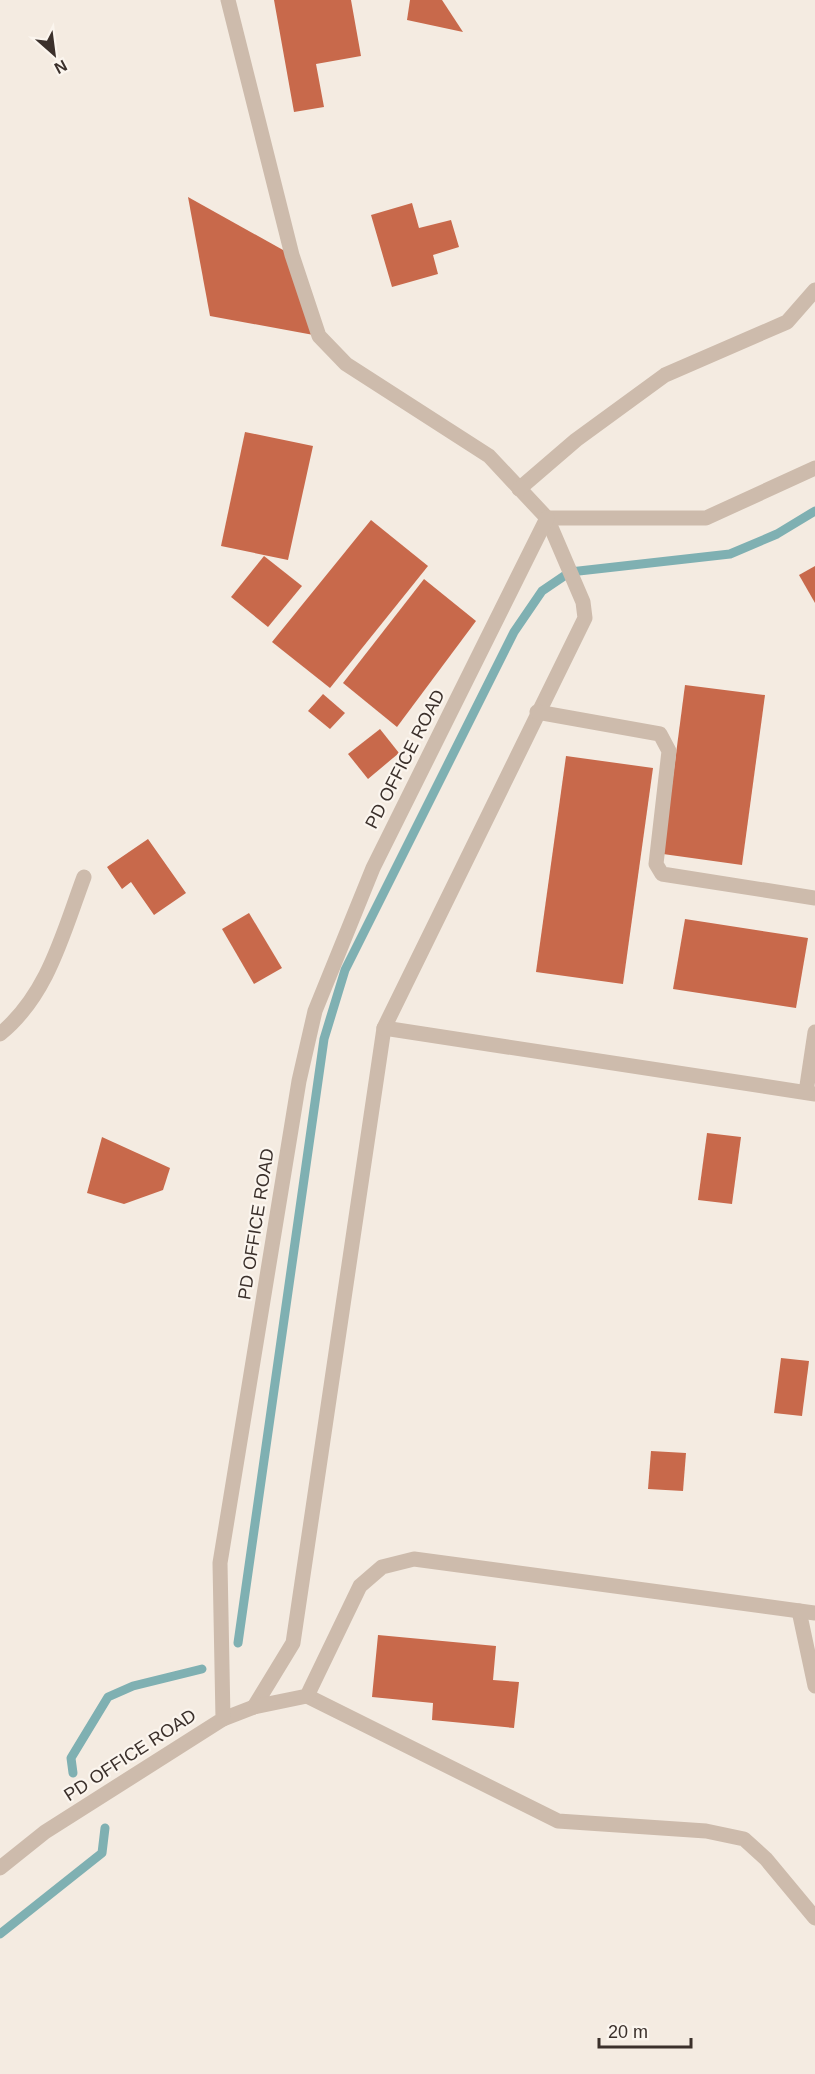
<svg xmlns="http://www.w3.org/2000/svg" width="815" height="2074" viewBox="0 0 815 2074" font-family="Arial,sans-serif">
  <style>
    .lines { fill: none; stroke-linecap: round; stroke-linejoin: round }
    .stream { stroke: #7fb0b2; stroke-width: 9 }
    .building { fill: #c8694b }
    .minor { stroke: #cdbbac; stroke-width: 15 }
    .labels { text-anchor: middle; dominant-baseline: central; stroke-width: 4.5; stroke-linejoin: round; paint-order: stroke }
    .street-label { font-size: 18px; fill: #3b302b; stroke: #fbf5ee }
  </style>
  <rect width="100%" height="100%" fill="#f4ebe1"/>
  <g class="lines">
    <!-- stream -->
    <g class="stream">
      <polyline points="238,1643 324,1039 345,970 514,632 542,591 570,572 730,554 777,534 815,511"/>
      <polyline points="73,1773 71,1758 108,1697 133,1686 202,1669"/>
      <polyline points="0,1934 102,1853 105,1828"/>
    </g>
  </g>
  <!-- building -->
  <g class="building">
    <polygon points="274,0 351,0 361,56 316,64 324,107 294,112"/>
    <polygon points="410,0 442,0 463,32 407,20"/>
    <polygon points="188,197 292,255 319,336 210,316"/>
    <polygon points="412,203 419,228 451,220 459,247 433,255 438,274 392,287 371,215"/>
    <polygon points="245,432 313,446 288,560 221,546"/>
    <polygon points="371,520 428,566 330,688 272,642"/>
    <polygon points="264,556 302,586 268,627 231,597"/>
    <polygon points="815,566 815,603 799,575"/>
    <polygon points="424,579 476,621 397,727 343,683"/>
    <polygon points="685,685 765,695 742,865 663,854"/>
    <polygon points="323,694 345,713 330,729 308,711"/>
    <polygon points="380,729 399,753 368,779 348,754"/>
    <polygon points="566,756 653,768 623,984 536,972"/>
    <polygon points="148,839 186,893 154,915 131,882 122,889 107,867"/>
    <polygon points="249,913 282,968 254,984 222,929"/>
    <polygon points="685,919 808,938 796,1008 673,989"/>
    <polygon points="707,1133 741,1137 732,1204 698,1200"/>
    <polygon points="102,1137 170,1168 163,1190 124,1204 87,1193"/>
    <polygon points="781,1358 809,1361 802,1416 774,1413"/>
    <polygon points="651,1451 686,1453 683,1491 648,1489"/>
    <polygon points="378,1635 496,1646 493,1680 519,1682 514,1728 432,1720 433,1703 372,1697"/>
  </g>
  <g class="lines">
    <!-- minor -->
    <g class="minor">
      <polyline points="228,0 292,255 319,336 346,364 489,456 547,518 583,602 585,618 384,1028 293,1643 254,1707"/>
      <polyline points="519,489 576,440 665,375 787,322 815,290"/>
      <polyline points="547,518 706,518 815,468"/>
      <polyline points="537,712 660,734 669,751 656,864 662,874 815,898"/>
      <polyline points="384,1028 815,1094"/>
      <path d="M0,1034c48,-39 63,-101 84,-157"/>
      <polyline points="806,1092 815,1032"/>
      <polyline points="799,1611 815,1686"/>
      <polyline points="307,1696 558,1821 706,1831 744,1839 766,1859 815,1918"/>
      <polyline points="223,1719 254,1707 307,1696 360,1586 382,1567 414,1559 815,1613"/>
      <polyline points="0,1868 45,1832 223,1719 220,1563 299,1081 315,1011 373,868 547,518"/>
    </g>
  </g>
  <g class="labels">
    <!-- street labels -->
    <g class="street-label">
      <text transform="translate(405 759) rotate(-63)">PD OFFICE ROAD</text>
      <text transform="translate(256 1224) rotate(-81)">PD OFFICE ROAD</text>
      <text transform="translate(130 1755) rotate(-33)">PD OFFICE ROAD</text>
    </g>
  </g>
  <!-- north arrow -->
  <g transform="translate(54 54) rotate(152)" stroke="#fbf5ee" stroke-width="4.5" paint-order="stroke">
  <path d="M0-4.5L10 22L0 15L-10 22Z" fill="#3b302b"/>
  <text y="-9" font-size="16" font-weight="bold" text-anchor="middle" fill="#3b302b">N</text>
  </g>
  <!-- scale -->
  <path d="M599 2038v9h92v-9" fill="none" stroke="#3b302b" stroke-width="3"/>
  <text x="608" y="2038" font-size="18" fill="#3b302b" stroke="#fbf5ee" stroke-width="4.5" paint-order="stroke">20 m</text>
</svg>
